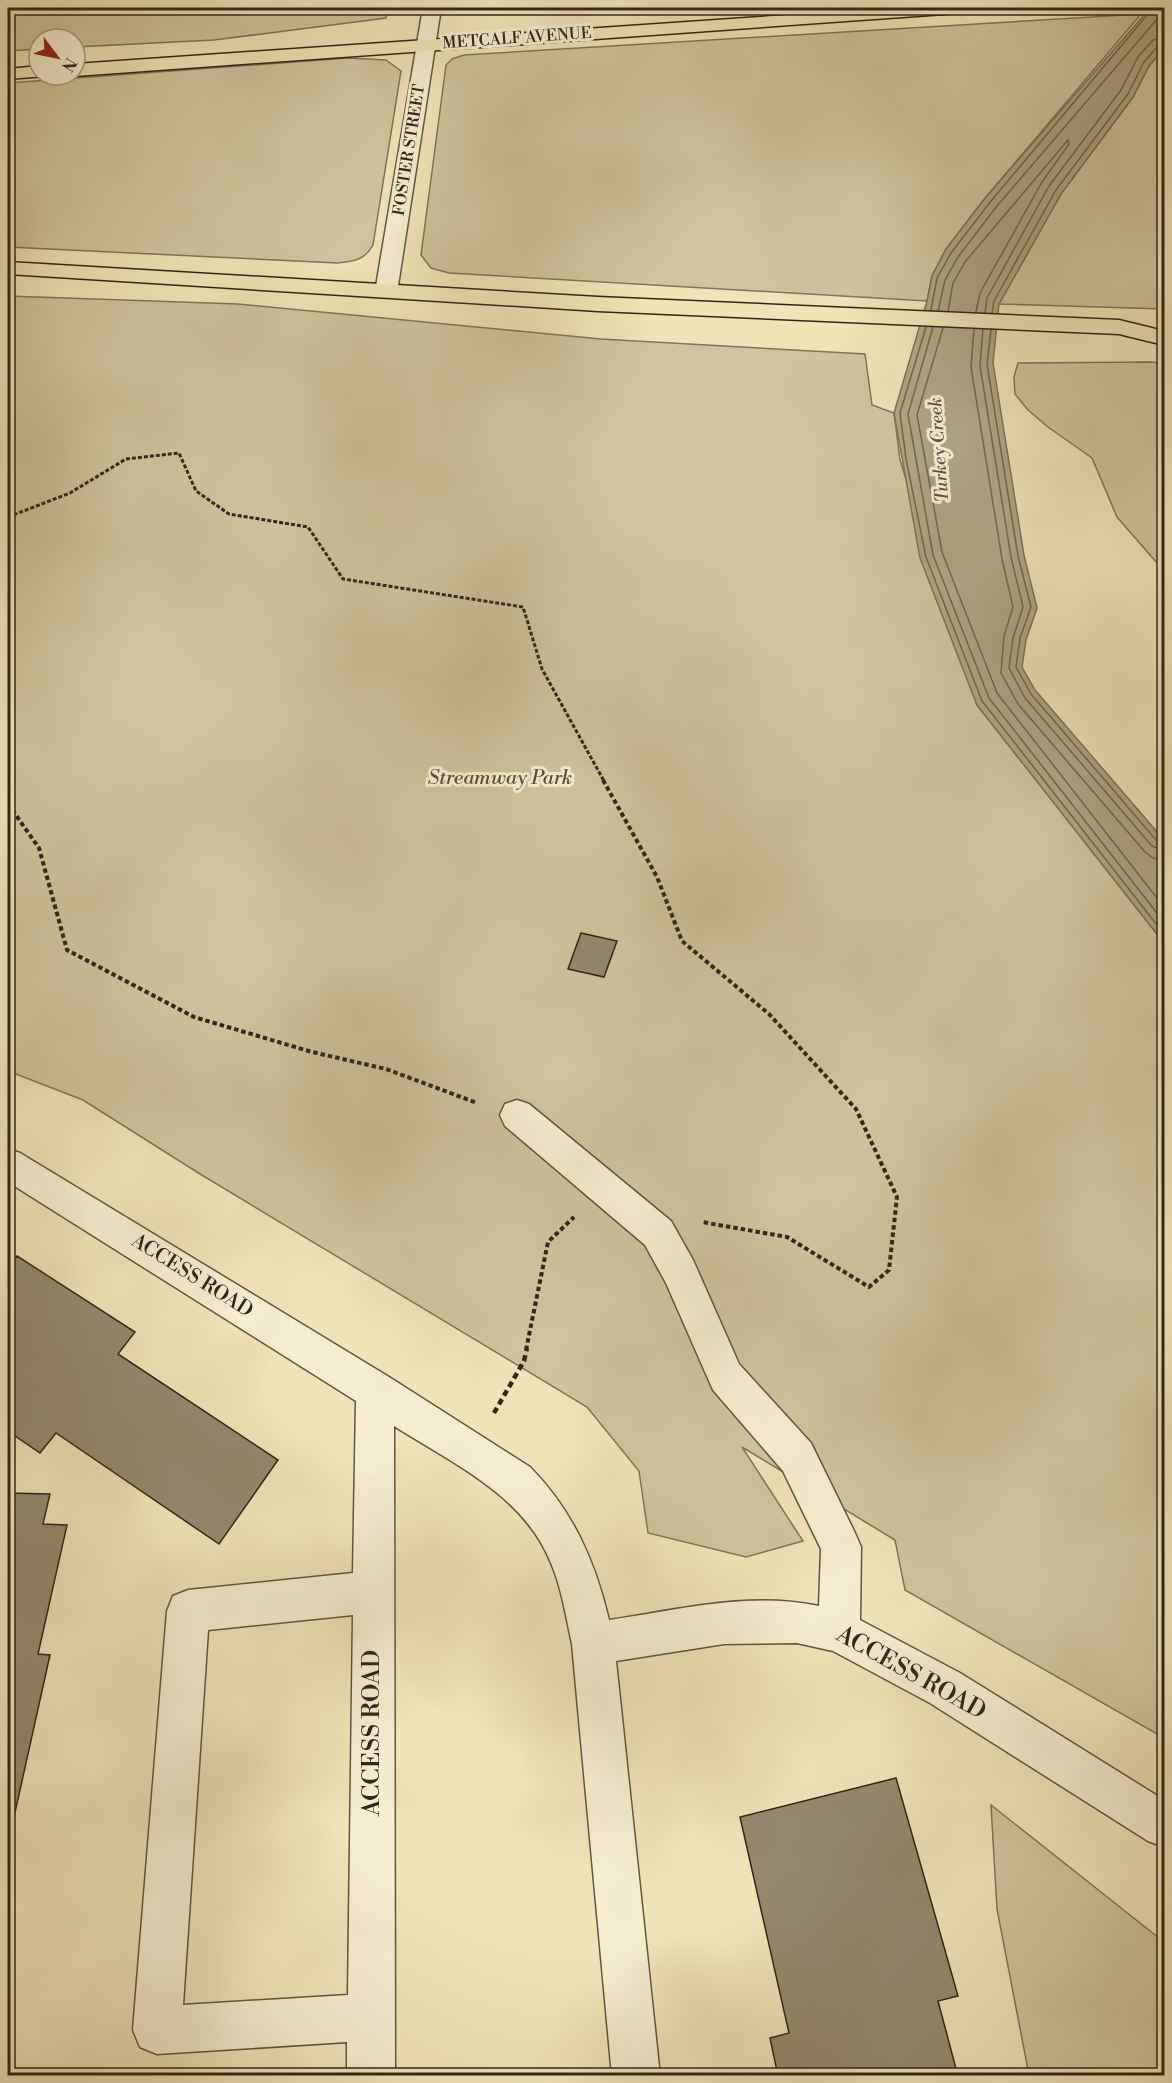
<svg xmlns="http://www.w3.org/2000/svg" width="1172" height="2083" viewBox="0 0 1172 2083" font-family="'Libre Bodoni',serif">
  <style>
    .green { fill: #d0c39d; stroke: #80745d; stroke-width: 1.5 }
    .water { fill: #afa383; stroke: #7d715a; stroke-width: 1.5 }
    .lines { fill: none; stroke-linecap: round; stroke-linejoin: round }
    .shore { stroke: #706450; stroke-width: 1.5 }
    .building { fill: #94886d; stroke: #31261d; stroke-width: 1.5 }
    .minor-casing { stroke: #615544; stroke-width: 3 }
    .highway-casing { stroke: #31261d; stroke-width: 3 }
    .path-far2 { stroke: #31261d; stroke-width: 3; stroke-dasharray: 4 2; stroke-linecap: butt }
    .path-far1 { stroke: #31261d; stroke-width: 4; stroke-dasharray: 4.5 3; stroke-linecap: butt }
    .path { stroke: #31261d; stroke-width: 4.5; stroke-dasharray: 6 4; stroke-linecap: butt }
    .minor { fill: #f5edd0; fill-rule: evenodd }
    .highway { fill: #f0e3b7; fill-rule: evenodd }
    .labels { text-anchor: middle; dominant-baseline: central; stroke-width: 6; stroke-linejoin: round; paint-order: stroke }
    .far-street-label { font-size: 16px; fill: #31261d; stroke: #f5edd0 }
    .far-water-label { font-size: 18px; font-style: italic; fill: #5d5241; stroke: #f5edd0 }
    .park-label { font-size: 20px; font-style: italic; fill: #594d3d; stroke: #f5edd0 }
    .street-label { font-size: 20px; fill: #31261d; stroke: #f5edd0 }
    .near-street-label { font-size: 24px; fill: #31261d; stroke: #f5edd0 }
  </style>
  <rect width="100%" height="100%" fill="#f0e3b7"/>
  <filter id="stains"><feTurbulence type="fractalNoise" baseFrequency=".00333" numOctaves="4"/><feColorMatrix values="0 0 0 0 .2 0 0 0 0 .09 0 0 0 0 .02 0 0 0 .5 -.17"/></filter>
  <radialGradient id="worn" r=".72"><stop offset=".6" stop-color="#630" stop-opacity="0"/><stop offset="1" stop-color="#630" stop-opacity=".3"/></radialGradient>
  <!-- green -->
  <g class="green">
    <polygon points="8,8 387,8 386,18 214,40 75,47 75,39 39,39 39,49 8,51"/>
    <polygon points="1141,14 986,197 946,249 932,276 927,301 449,273 431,268 421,255 446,65 452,59 464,55"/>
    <polygon points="1164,48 1164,309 999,304 1061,194 1133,97 1149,66"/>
    <path d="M348,58l38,2 15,11 -28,174c-8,15 -19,16 -35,18l-330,-16v-164z"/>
    <polygon points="8,296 238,304 601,339 865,354 872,405 894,413 900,460 977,705 1164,943 1164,1738 905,1590 895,1540 742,1447 803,1541 746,1557 648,1533 639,1471 587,1407 200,1174 83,1100 8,1071"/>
    <polygon points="1152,362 1164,364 1164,571 1117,517 1092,458 1048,427 1028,410 1015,394 1014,377 1018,363"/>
    <polygon points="991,1805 1164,1942 1164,2075 1029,2075 997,1909"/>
  </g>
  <!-- water -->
  <polygon class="water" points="1150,8 1164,8 1164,48 1149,66 1133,97 1061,194 999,304 993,363 1024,555 1037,608 1026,640 1022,667 1035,690 1164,840 1164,943 977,705 920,558 894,413 927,301 932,276 946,249 986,197"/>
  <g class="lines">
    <!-- shore -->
    <g class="shore">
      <polyline points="931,310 937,278 951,253 991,201 1153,8"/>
      <polyline points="938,311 945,280 958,257 997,206 1158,18 1160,8"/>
      <polyline points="948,311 953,283 965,262 1068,140 1069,144 1042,182 980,293 976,312"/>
      <polyline points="985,313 987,298 1049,186 1121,90 1138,57 1153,40 1164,37"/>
      <polyline points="992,313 994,301 1056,190 1128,94 1144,62 1158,46 1164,44"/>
      <polyline points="926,327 900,413 906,459 926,557 982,701 1164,934"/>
      <polyline points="933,327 908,414 933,555 989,698 1164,922"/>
      <polyline points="943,328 917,415 942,552 997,693 1164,907"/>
      <polyline points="974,329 971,367 1002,559 1013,607 1004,636 1001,673 1018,704 1145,852 1153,858 1164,860"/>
      <polyline points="983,329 980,366 1011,557 1023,607 1013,638 1009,668 1025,698 1152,846 1164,851"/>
      <polyline points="991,330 987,364 1018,556 1031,607 1020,638 1016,667 1031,694 1157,841 1164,843"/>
    </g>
  </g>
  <!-- building -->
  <g class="building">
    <polygon points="581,933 617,941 604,977 568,969"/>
    <polygon points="17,1256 135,1332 118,1354 278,1460 219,1544 56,1433 40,1453 8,1431 8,1267"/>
    <polygon points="8,1493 50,1494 43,1524 67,1525 38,1654 50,1655 10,1835 8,1835"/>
    <polygon points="896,1778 958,1996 938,2001 958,2076 778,2076 770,2038 789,2033 740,1817"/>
  </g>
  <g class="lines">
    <!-- minor casing -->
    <g class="minor-casing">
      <g id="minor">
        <polygon points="423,8 441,8 397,292 394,297 378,297 375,292"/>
        <path d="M517,1100l12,4 142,117 22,39 46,104 72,79 44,90 6,14 -1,73 100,53 204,127v47l-16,-6 -218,-138 -97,-52 -36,-8 -73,1 -108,17 44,415h-48l-40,-432c-6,-27 -10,-55 -21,-81 -27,-68 -99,-100 -157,-137l1,650h-48v-34l-190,12 -17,-7 -7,-17 34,-419 6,-15 15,-6 165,-17 3,-172 -348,-219v-33l12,4 369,224 141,90c43,44 65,94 79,153 68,-10 141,-29 210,-14l2,-57 -38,-78 -70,-81 -47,-107 -21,-38 -140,-119 -5,-11 5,-11zM353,1615l-5,380 -165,10 25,-375z"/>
      </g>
    </g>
    <!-- highway casing -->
    <g class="highway-casing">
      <g id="highway">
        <polygon points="891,8 968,8 959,13 75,76 73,75 75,75 75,64"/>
        <polygon points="39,66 39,75 46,76 8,79 8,69"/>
        <polygon points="8,262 598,297 1119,320 1164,331 1164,345 1119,334 598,311 8,274"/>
      </g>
    </g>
    <!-- path-far2 -->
    <polyline class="path-far2" points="8,517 70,493 126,459 179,453 196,491 229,514 308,527 343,579 523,607 542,669 604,781"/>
    <!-- path-far1 -->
    <g class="path-far1">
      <polyline points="603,780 657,877 682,941 769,1014 856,1109 897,1197 889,1270 869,1287 787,1237 702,1222"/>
      <polyline points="8,804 39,848 67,950 194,1017 312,1052 386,1069 477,1103"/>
      <polyline points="526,1350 548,1242 574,1217"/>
    </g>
    <!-- path -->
    <polyline class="path" points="494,1413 524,1361 527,1348"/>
    <!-- minor -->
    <use href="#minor" class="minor"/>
    <!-- highway -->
    <use href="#highway" class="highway"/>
  </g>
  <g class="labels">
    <!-- far-street labels -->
    <g class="far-street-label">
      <text transform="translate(517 38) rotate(-4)">METCALF AVENUE</text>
      <text transform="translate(409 150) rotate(-81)">FOSTER STREET</text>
    </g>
    <!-- far-water labels -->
    <g class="far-water-label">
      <text transform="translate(939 450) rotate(-94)">Turkey Creek</text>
    </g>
    <!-- park labels -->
    <g class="park-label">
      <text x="500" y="778">Streamway Park</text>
    </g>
    <!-- street labels -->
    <g class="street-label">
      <text transform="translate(192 1276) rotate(32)">ACCESS ROAD</text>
    </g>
    <!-- near-street labels -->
    <g class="near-street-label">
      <text transform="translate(911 1673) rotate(29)">ACCESS ROAD</text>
      <text transform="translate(372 1733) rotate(-90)">ACCESS ROAD</text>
    </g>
  </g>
  <!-- margin -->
  <rect width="1172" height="2083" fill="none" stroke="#f0e3b7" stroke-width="30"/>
  <rect x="9" y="9" width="1154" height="2065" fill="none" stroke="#31261d" stroke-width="3"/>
  <rect x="15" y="15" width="1142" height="2053" fill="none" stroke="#31261d" stroke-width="1.5"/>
  <!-- north arrow -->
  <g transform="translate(57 57) rotate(122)"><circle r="28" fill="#f5edd0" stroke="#a79d88" stroke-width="1.5"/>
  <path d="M0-4.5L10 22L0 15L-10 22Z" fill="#8f2418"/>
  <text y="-9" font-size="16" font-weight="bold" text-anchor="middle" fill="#31261d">N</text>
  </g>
  <rect width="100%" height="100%" filter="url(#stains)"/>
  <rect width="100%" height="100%" fill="url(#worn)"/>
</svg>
